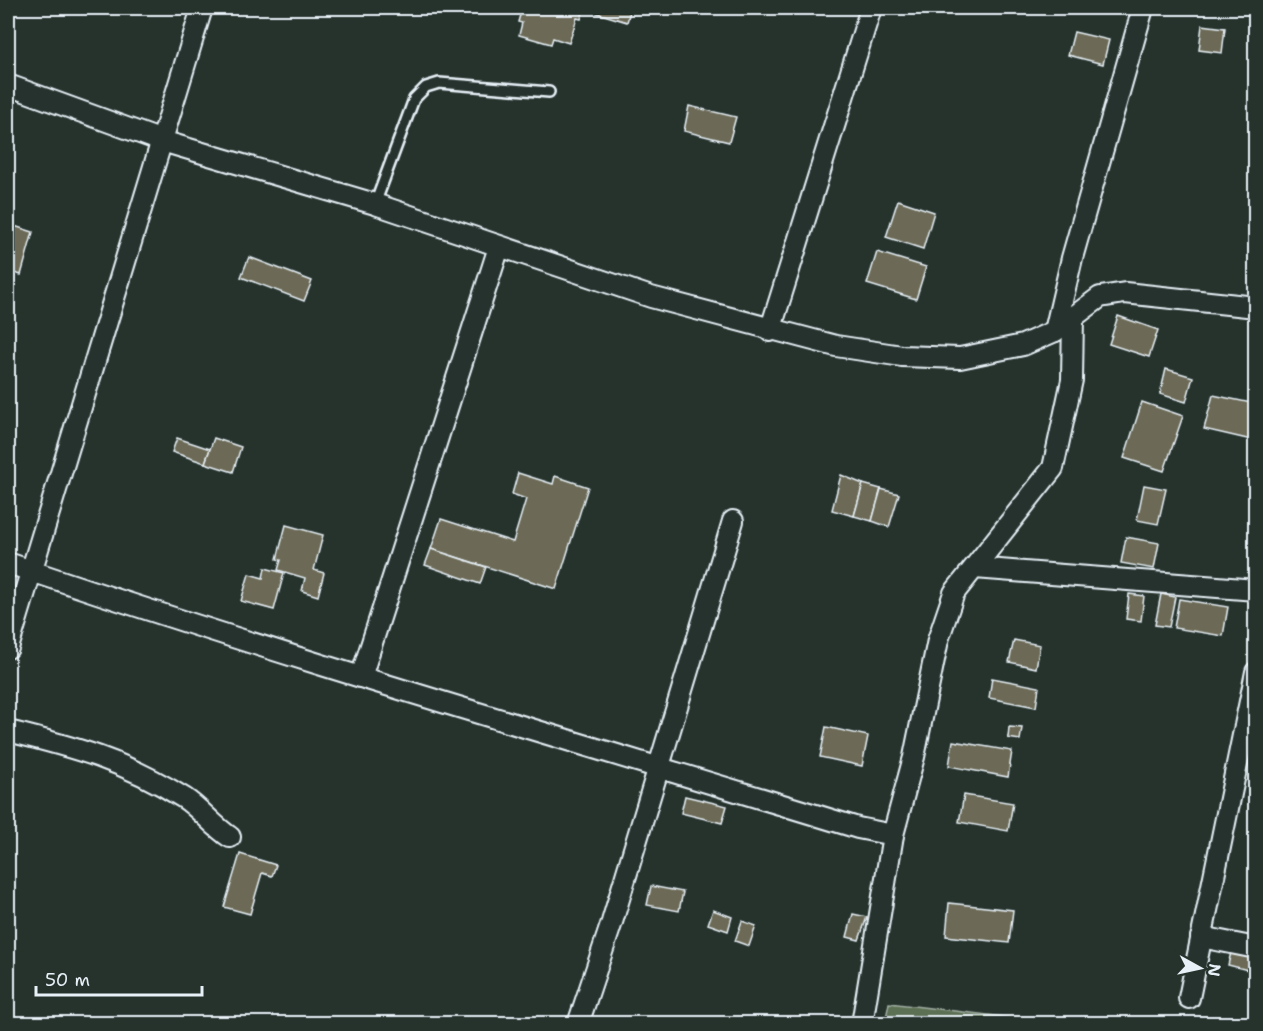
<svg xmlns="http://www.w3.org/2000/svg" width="1263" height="1031" viewBox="0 0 1263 1031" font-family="'Shantell Sans',sans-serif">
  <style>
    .green { fill: #5c6f52; stroke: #a2b0a5; stroke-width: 1.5 }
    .building { fill: #6c6a56; stroke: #e8f1f8; stroke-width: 1.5 }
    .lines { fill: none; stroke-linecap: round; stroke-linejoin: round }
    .service-casing { stroke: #e8f1f8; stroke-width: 14 }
    .minor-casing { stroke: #e8f1f8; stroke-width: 24 }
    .service { stroke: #26332d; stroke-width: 9 }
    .minor { stroke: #26332d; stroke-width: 20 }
  </style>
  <rect width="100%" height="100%" fill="#26332d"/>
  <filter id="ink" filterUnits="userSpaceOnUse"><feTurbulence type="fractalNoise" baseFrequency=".0167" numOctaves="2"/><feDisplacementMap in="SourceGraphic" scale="12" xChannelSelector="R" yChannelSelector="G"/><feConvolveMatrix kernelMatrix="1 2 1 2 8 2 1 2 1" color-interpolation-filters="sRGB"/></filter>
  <g filter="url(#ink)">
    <!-- green -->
    <polygon class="green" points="889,1003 1053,1023 885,1023"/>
    <!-- building -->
    <g class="building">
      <polygon points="471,8 494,8 481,12"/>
      <polygon points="522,8 631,8 627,22 584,9 581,19 577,18 569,43 553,38 551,44 519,35 522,23 518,22"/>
      <polygon points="1202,25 1225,28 1222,53 1199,50"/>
      <polygon points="1074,32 1109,40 1103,64 1068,55"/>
      <polygon points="689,106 736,117 729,142 684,131"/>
      <polygon points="898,200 934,212 923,249 886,237"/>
      <polygon points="8,224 33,232 21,275 8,271"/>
      <polygon points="877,252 926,267 916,299 867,284"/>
      <polygon points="249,257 312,281 304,301 241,277"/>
      <polygon points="1118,316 1158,330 1149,357 1109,344"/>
      <polygon points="1166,369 1193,377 1186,402 1160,394"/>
      <polygon points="1213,395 1256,404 1256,441 1204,429"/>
      <polygon points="1142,402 1183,416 1164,471 1124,458"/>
      <polygon points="177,438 210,449 205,463 172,452"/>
      <polygon points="214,438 241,447 233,472 205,463"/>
      <polygon points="518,473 553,484 555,476 588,487 556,589 431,549 441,519 513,542 526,499 512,494"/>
      <polygon points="841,475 863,484 854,516 832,510"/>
      <polygon points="863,484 881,489 872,521 854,516"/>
      <polygon points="1144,485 1166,489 1158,524 1137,520"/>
      <polygon points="881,489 899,494 889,527 872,521"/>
      <polygon points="286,525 323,535 314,570 324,573 318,596 302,591 305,578 278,570 281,560 277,559"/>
      <polygon points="1126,537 1159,543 1154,569 1121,563"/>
      <polygon points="431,549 486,567 480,584 425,565"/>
      <polygon points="265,568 284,573 274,610 241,601 249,574 263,578"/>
      <polygon points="1129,594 1144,596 1141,621 1126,619"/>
      <polygon points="1161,594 1175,597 1169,627 1155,625"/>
      <polygon points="1179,599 1228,607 1223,636 1174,628"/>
      <polygon points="1014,640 1040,645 1036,668 1009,662"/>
      <polygon points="992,678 1039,687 1036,707 989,698"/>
      <polygon points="826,727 868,736 862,766 820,757"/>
      <polygon points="1009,727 1022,728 1020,740 1008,738"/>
      <polygon points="953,741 1012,751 1008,777 949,766"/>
      <polygon points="964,795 1013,803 1008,831 959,822"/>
      <polygon points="685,796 727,806 722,823 681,813"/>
      <polygon points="240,854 276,865 272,876 262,873 250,914 224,907"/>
      <polygon points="651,886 683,892 679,911 647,905"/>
      <polygon points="949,903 1013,910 1009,943 946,936"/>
      <polygon points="713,910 732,917 728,931 708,924"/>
      <polygon points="853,914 867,917 859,940 847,937"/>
      <polygon points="742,921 756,926 749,946 735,941"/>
      <polygon points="1232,948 1256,954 1256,972 1228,965"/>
    </g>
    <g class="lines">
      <!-- service casing -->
      <g class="service-casing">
        <polyline id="service" points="375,204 414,99 426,87 439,83 549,92"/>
      </g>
      <!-- minor casing -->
      <g class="minor-casing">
        <g id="minor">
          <polyline points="8,85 162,141 375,204 651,297 836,346 902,356 960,358 1023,345 1055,331 1100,297 1125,293 1256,307"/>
          <polyline points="770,331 871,8"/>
          <polyline points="1055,331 1072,258 1143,8"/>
          <path d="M8,563c281,96 566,178 850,265l35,7"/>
          <polyline points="975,568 1256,590"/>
          <polyline points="8,648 202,8"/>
          <polyline points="361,677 499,247"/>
          <path d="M8,731c66,16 117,30 176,67 17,11 29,28 46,39"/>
          <polyline points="1201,937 1256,948"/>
          <polyline points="1189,998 1256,672"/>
          <polyline points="578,1024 612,922 733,521"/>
          <polyline points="862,1024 893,835 914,757 938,640 954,593 1053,468 1072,380 1073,316"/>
        </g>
      </g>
      <!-- service -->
      <use href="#service" class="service"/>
      <!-- minor -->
      <use href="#minor" class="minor"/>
    </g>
  </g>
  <!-- margin -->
  <rect width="1263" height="1031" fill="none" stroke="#26332d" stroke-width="30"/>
  <rect x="15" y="15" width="1233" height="1001" fill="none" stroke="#e8f1f8" stroke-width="2" filter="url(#ink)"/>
  <!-- north arrow -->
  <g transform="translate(1200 968) rotate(98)" stroke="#26332d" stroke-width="4.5" paint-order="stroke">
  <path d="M0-4.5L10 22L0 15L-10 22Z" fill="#e8f1f8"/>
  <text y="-9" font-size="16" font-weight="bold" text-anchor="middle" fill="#e8f1f8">N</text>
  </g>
  <!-- scale -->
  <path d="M36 986v9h166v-9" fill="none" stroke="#e8f1f8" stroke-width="3"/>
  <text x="45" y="986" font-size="18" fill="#e8f1f8" stroke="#26332d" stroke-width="4.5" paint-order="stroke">50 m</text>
</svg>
